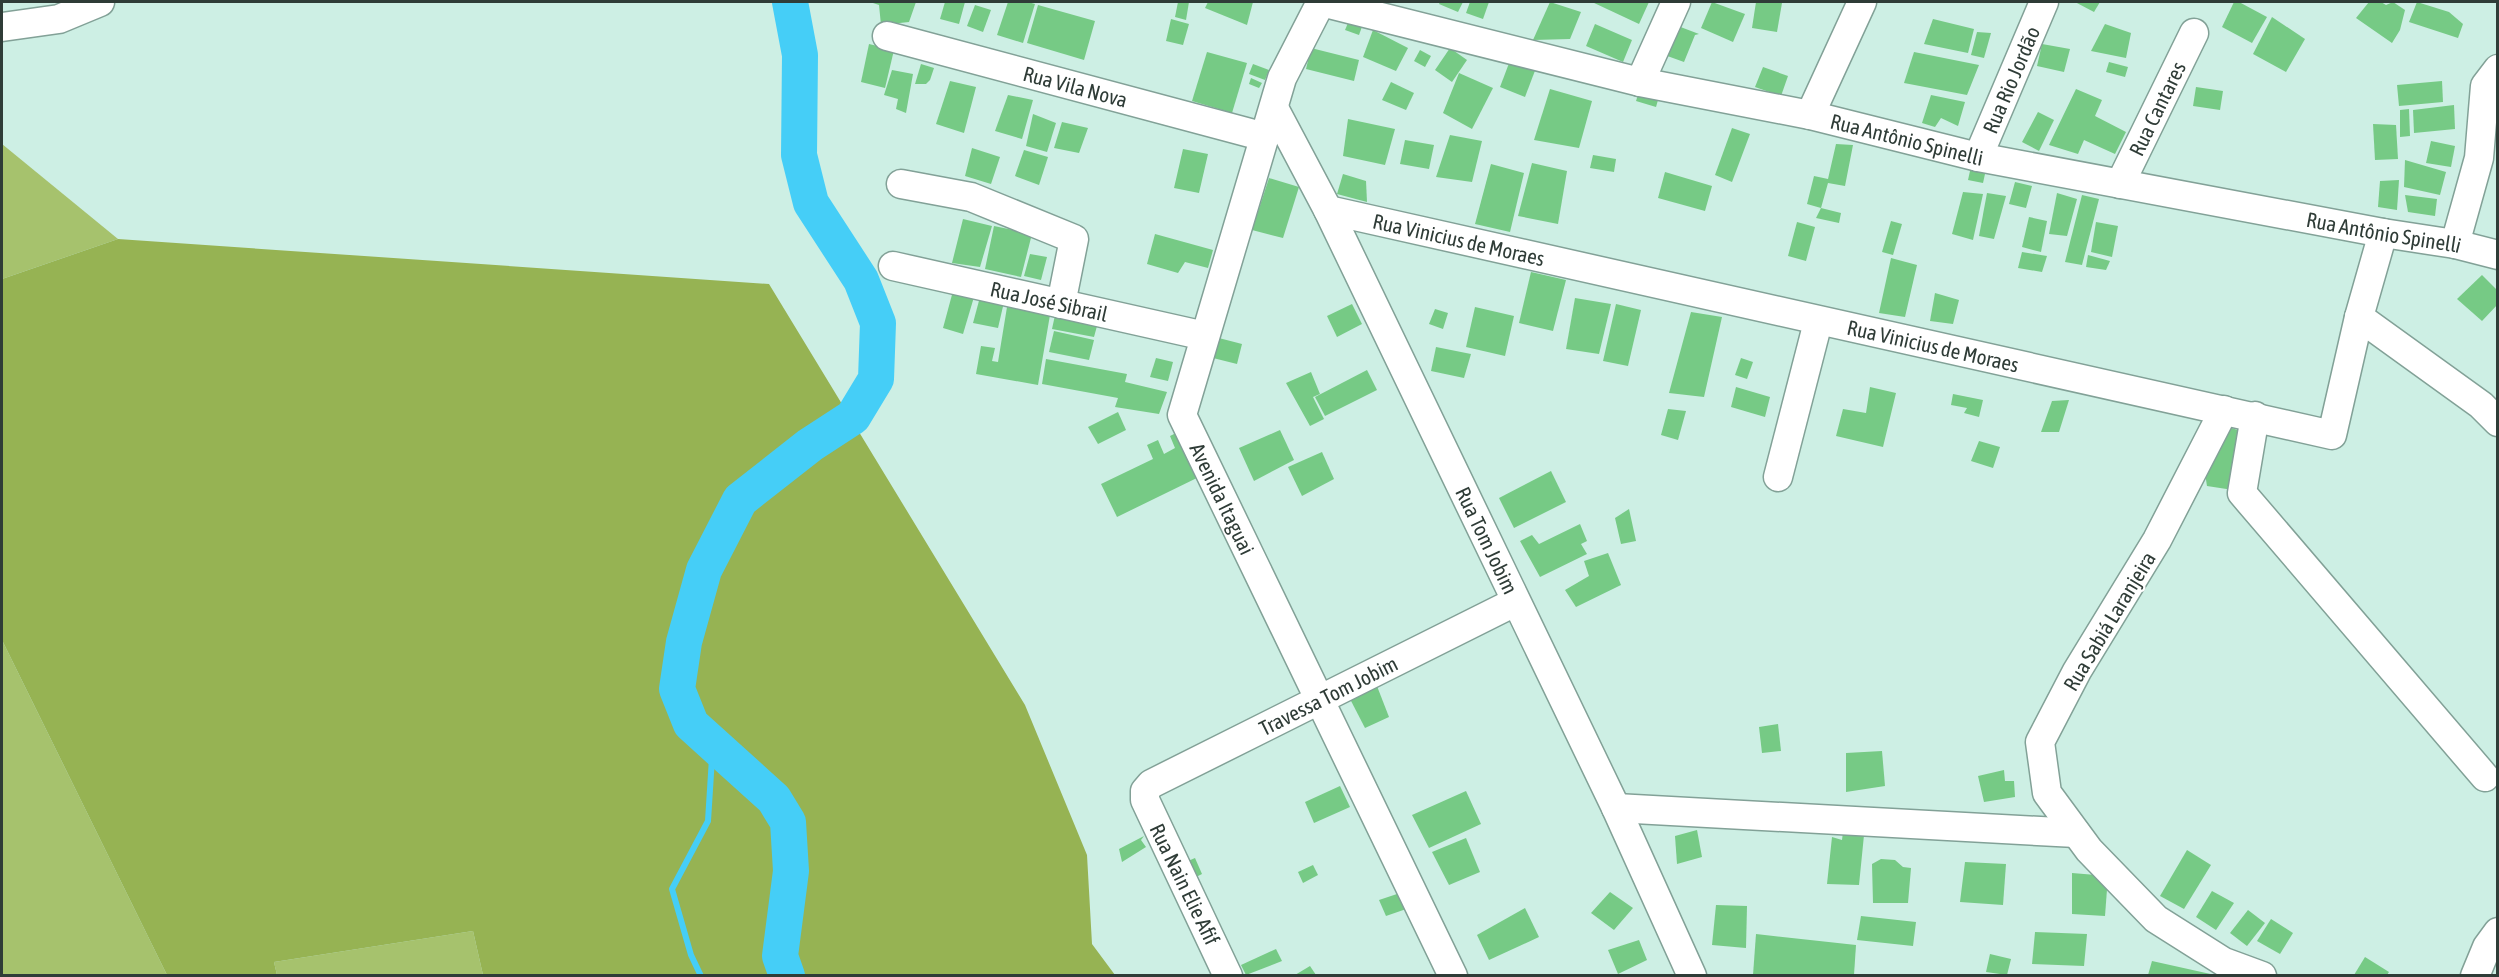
<svg xmlns="http://www.w3.org/2000/svg" width="2499" height="977" viewBox="0 0 2499 977" font-family="'Asap Condensed',sans-serif">
  <style>
    .green { fill: #a6c26d }
    .forest { fill: #96b353 }
    .lines { fill: none; stroke-linecap: round; stroke-linejoin: round }
    .stream { stroke: #45cef7; stroke-width: 6 }
    .river { stroke: #45cef7; stroke-width: 36 }
    .building { fill: #76ca85 }
    .minor-casing { stroke: #82a197; stroke-width: 31 }
    .minor { stroke: #fff; stroke-width: 28 }
    .labels { text-anchor: middle; dominant-baseline: central; stroke-width: 4.5; stroke-linejoin: round; paint-order: stroke }
    .street-label { font-size: 21px; fill: #2f3c37; stroke: #fff }
  </style>
  <rect width="100%" height="100%" fill="#cdefe4"/>
  <!-- green -->
  <g class="green">
    <polygon points="2,144 118,239 2,279"/>
    <polygon points="2,640 167,975 2,975"/>
    <polygon points="473,931 483,975 277,975 274,962"/>
  </g>
  <!-- forest -->
  <polygon class="forest" points="118,239 769,284 1025,705 1087,855 1092,944 1115,975 483,975 473,931 274,962 277,975 167,975 2,640 2,279"/>
  <g class="lines">
    <!-- stream -->
    <polyline class="stream" points="701,976 691,955 672,889 708,821 713,742"/>
    <!-- river -->
    <polyline class="river" points="787,976 780,956 791,871 788,822 774,799 691,724 677,689 684,642 704,570 740,500 810,445 853,417 876,379 878,323 861,280 811,203 799,155 800,55 790,2"/>
  </g>
  <!-- building -->
  <g class="building">
    <polygon points="870,2 916,2 909,22 881,25 879,5"/>
    <polygon points="945,2 965,2 959,24 940,19"/>
    <polygon points="1008,2 1028,2 1035,4 1023,43 997,35"/>
    <polygon points="1178,2 1189,2 1186,20 1175,17"/>
    <polygon points="1208,2 1253,2 1247,25 1205,8"/>
    <polygon points="1440,2 1463,2 1458,12 1439,4"/>
    <polygon points="1470,2 1489,2 1483,19 1466,13"/>
    <polygon points="1550,2 1581,12 1570,39 1533,40"/>
    <polygon points="1592,2 1649,2 1639,24"/>
    <polygon points="1712,2 1745,14 1733,42 1701,28"/>
    <polygon points="1756,2 1782,3 1777,32 1752,28"/>
    <polygon points="2075,2 2100,2 2094,12"/>
    <polygon points="2234,2 2239,2 2267,17 2252,43 2222,27"/>
    <polygon points="2369,2 2381,2 2386,5 2393,2 2405,10 2400,30 2392,43 2356,18"/>
    <polygon points="2417,2 2449,12 2463,24 2458,38 2409,22"/>
    <polygon points="975,5 991,10 983,32 967,26"/>
    <polygon points="1038,5 1095,21 1084,60 1027,43"/>
    <polygon points="1351,16 1364,21 1359,35 1345,30"/>
    <polygon points="2272,17 2305,39 2286,72 2253,54"/>
    <polygon points="1171,19 1189,24 1183,45 1166,41"/>
    <polygon points="1933,19 1974,29 1968,53 1924,44"/>
    <polygon points="1670,23 1699,34 1695,35 1684,62 1659,53"/>
    <polygon points="1595,24 1632,40 1623,62 1586,46"/>
    <polygon points="2105,24 2131,33 2126,58 2091,51"/>
    <polygon points="1373,30 1408,48 1396,71 1363,57"/>
    <polygon points="1977,32 1991,33 1984,58 1971,55"/>
    <polygon points="869,44 894,50 885,88 861,82"/>
    <polygon points="2042,44 2070,49 2064,72 2037,66"/>
    <polygon points="1311,48 1359,60 1354,81 1306,69"/>
    <polygon points="1450,48 1467,60 1452,82 1435,70"/>
    <polygon points="1420,50 1431,56 1425,67 1414,61"/>
    <polygon points="1207,52 1247,63 1232,113 1192,101"/>
    <polygon points="1914,52 1979,65 1967,95 1904,83"/>
    <polygon points="1511,58 1536,68 1525,97 1500,87"/>
    <polygon points="2109,62 2128,67 2125,77 2106,72"/>
    <polygon points="921,64 934,68 930,80 926,84 915,84"/>
    <polygon points="1253,64 1269,70 1265,80 1249,74"/>
    <polygon points="1763,67 1788,76 1781,96 1755,87"/>
    <polygon points="892,70 913,74 906,113 896,109 898,99 884,95"/>
    <polygon points="1459,73 1493,88 1472,129 1443,113"/>
    <polygon points="1251,78 1262,83 1259,88 1249,84"/>
    <polygon points="950,81 976,87 964,133 936,124"/>
    <polygon points="2442,81 2443,102 2399,106 2397,85"/>
    <polygon points="1391,82 1414,93 1406,110 1382,100"/>
    <polygon points="2196,87 2223,91 2220,110 2193,106"/>
    <polygon points="1640,88 1660,93 1656,107 1636,101"/>
    <polygon points="1550,89 1592,101 1579,148 1534,140"/>
    <polygon points="2076,89 2102,100 2095,116 2126,132 2115,154 2084,140 2078,154 2049,145"/>
    <polygon points="1008,95 1033,100 1022,139 995,131"/>
    <polygon points="1931,95 1965,102 1958,126 1941,118 1935,127 1922,123"/>
    <polygon points="2454,105 2455,129 2414,133 2413,110"/>
    <polygon points="2409,109 2410,136 2400,137 2400,110"/>
    <polygon points="2038,112 2054,120 2039,151 2022,142"/>
    <polygon points="1033,114 1056,123 1047,152 1026,146"/>
    <polygon points="1348,119 1395,129 1385,165 1343,156"/>
    <polygon points="1062,122 1088,128 1079,153 1054,148"/>
    <polygon points="2373,124 2396,125 2398,159 2375,160"/>
    <polygon points="1732,128 1750,134 1732,182 1715,175"/>
    <polygon points="1450,135 1482,141 1472,182 1436,177"/>
    <polygon points="1405,140 1434,145 1429,169 1400,164"/>
    <polygon points="2431,141 2455,146 2451,167 2426,163"/>
    <polygon points="1836,144 1853,145 1845,186 1828,183 1821,208 1807,204 1814,176 1828,179"/>
    <polygon points="972,148 1000,157 991,184 965,176"/>
    <polygon points="1183,149 1208,154 1199,193 1174,188"/>
    <polygon points="1024,150 1048,157 1039,185 1015,176"/>
    <polygon points="1593,155 1616,159 1614,172 1590,168"/>
    <polygon points="2405,160 2446,172 2440,195 2404,187"/>
    <polygon points="1972,162 1987,165 1983,183 1968,180"/>
    <polygon points="1532,163 1567,171 1558,224 1518,216"/>
    <polygon points="1491,164 1524,173 1510,232 1475,224"/>
    <polygon points="1665,172 1712,186 1705,211 1658,198"/>
    <polygon points="1343,174 1366,181 1367,202 1337,194"/>
    <polygon points="1269,178 1299,187 1283,238 1252,230"/>
    <polygon points="2399,180 2397,210 2378,207 2380,181"/>
    <polygon points="2015,182 2032,186 2026,208 2009,204"/>
    <polygon points="1963,192 1983,194 1973,240 1952,234"/>
    <polygon points="1987,193 2006,196 1994,239 1979,236"/>
    <polygon points="2057,193 2077,199 2067,236 2049,234"/>
    <polygon points="2082,195 2099,199 2082,265 2065,262"/>
    <polygon points="2405,195 2437,199 2435,216 2408,212"/>
    <polygon points="1821,208 1841,213 1839,223 1816,218"/>
    <polygon points="2029,217 2047,221 2041,252 2022,247"/>
    <polygon points="963,219 992,226 980,267 952,263"/>
    <polygon points="1891,221 1902,224 1893,255 1882,252"/>
    <polygon points="1797,222 1815,227 1806,261 1788,256"/>
    <polygon points="2096,222 2118,226 2112,257 2091,252"/>
    <polygon points="994,226 1032,234 1021,277 985,269"/>
    <polygon points="1155,234 1213,250 1208,268 1185,262 1178,273 1147,264"/>
    <polygon points="2022,252 2047,256 2042,272 2018,268"/>
    <polygon points="1030,254 1047,257 1041,280 1024,276"/>
    <polygon points="2088,255 2110,261 2106,270 2086,267"/>
    <polygon points="1891,258 1917,265 1905,317 1879,313"/>
    <polygon points="1531,272 1566,280 1553,331 1519,323"/>
    <polygon points="2482,275 2498,291 2498,304 2482,321 2457,299"/>
    <polygon points="953,291 974,297 963,334 943,328"/>
    <polygon points="1935,293 1959,300 1953,324 1930,321"/>
    <polygon points="980,297 1004,302 998,328 973,323"/>
    <polygon points="1575,298 1611,304 1599,354 1566,349"/>
    <polygon points="1352,304 1362,324 1337,337 1327,316"/>
    <polygon points="1616,304 1641,310 1628,366 1603,361"/>
    <polygon points="1057,306 1100,315 1094,337 1052,329"/>
    <polygon points="1007,307 1050,315 1038,385 976,374 981,346 995,348 992,361 998,362"/>
    <polygon points="1475,307 1514,316 1505,356 1466,347"/>
    <polygon points="1435,309 1448,313 1443,329 1429,324"/>
    <polygon points="1691,312 1722,317 1704,397 1669,393"/>
    <polygon points="1054,331 1094,340 1089,360 1049,352"/>
    <polygon points="1215,337 1242,344 1237,364 1209,357"/>
    <polygon points="1436,347 1471,354 1464,378 1431,371"/>
    <polygon points="1156,358 1173,362 1168,381 1150,377"/>
    <polygon points="1741,358 1753,362 1747,379 1735,375"/>
    <polygon points="1046,359 1127,374 1125,382 1167,392 1159,414 1115,407 1118,398 1042,384"/>
    <polygon points="1367,370 1377,390 1325,416 1315,397"/>
    <polygon points="1311,372 1320,394 1313,397 1324,419 1310,426 1286,383"/>
    <polygon points="1736,387 1770,397 1765,417 1731,407"/>
    <polygon points="1870,387 1896,393 1883,447 1836,436 1843,409 1866,413"/>
    <polygon points="1953,394 1983,400 1979,417 1964,413 1967,408 1951,405"/>
    <polygon points="2069,400 2059,432 2041,432 2052,401"/>
    <polygon points="1668,409 1686,411 1678,440 1661,435"/>
    <polygon points="1118,412 1126,430 1098,444 1088,427"/>
    <polygon points="2223,425 2243,432 2233,490 2207,486 2204,467"/>
    <polygon points="1280,430 1294,460 1254,481 1239,448"/>
    <polygon points="1180,431 1203,475 1117,517 1101,484 1153,459 1147,445 1158,440 1164,454 1175,448 1170,436"/>
    <polygon points="1979,441 2000,447 1993,468 1971,461"/>
    <polygon points="1322,452 1334,479 1302,496 1288,467"/>
    <polygon points="1551,471 1566,502 1514,528 1499,498"/>
    <polygon points="1629,509 1636,541 1621,544 1615,518"/>
    <polygon points="1580,524 1587,541 1581,544 1587,554 1540,577 1520,541 1532,535 1539,544"/>
    <polygon points="1608,553 1621,585 1576,607 1565,590 1589,576 1584,561"/>
    <polygon points="1375,681 1389,717 1365,728 1349,697"/>
    <polygon points="1778,724 1781,751 1762,753 1759,727"/>
    <polygon points="1882,751 1885,786 1846,792 1846,753"/>
    <polygon points="2004,770 2005,781 2014,781 2015,797 1984,802 1978,776"/>
    <polygon points="1340,786 1350,807 1314,823 1305,802"/>
    <polygon points="1466,791 1481,824 1429,848 1412,815"/>
    <polygon points="1697,830 1702,857 1677,864 1675,836"/>
    <polygon points="1843,832 1864,835 1859,885 1827,884 1832,837 1842,840"/>
    <polygon points="1144,836 1141,840 1146,847 1122,862 1119,849"/>
    <polygon points="1466,838 1480,872 1449,885 1432,852"/>
    <polygon points="2187,850 2211,865 2184,909 2160,896"/>
    <polygon points="1195,858 1202,874 1196,877 1188,861"/>
    <polygon points="1881,859 1895,860 1903,867 1911,868 1908,903 1873,903 1872,864"/>
    <polygon points="1965,862 2006,864 2003,905 1960,902"/>
    <polygon points="1313,865 1318,875 1303,883 1298,872"/>
    <polygon points="2072,873 2108,876 2105,916 2072,914"/>
    <polygon points="1406,891 1412,907 1386,916 1379,900"/>
    <polygon points="2212,891 2234,903 2216,930 2196,917"/>
    <polygon points="1610,892 1633,908 1614,930 1591,913"/>
    <polygon points="1716,905 1747,906 1746,948 1712,945"/>
    <polygon points="1525,908 1539,937 1489,960 1477,935"/>
    <polygon points="2248,910 2265,923 2247,946 2230,933"/>
    <polygon points="1861,916 1916,922 1913,946 1857,940"/>
    <polygon points="2271,919 2293,933 2280,954 2257,941"/>
    <polygon points="2035,932 2087,934 2084,966 2032,964"/>
    <polygon points="1756,934 1856,945 1854,975 1753,975"/>
    <polygon points="1639,940 1647,960 1618,974 1608,950"/>
    <polygon points="1276,949 1282,961 1246,975 1241,965"/>
    <polygon points="1990,954 2011,959 2007,975 1986,972"/>
    <polygon points="2365,957 2389,972 2387,975 2354,975"/>
    <polygon points="2152,961 2215,975 2148,975"/>
    <polygon points="1310,966 1316,975 1295,975"/>
  </g>
  <g class="lines">
    <!-- minor casing -->
    <g class="minor-casing">
      <g id="minor">
        <path id="s1" d="M1321,2l319,80 170,33 168,42 405,76 72,11 43,11"/>
        <path id="s2" d="M1321,2l-39,76 -100,337 271,561"/>
        <polyline points="2,27 59,19 100,2"/>
        <path id="s3" d="M887,36l378,101"/>
        <polyline points="1640,82 1676,2"/>
        <path id="s4" d="M1274,108l54,102 288,598 76,168"/>
        <polyline points="1810,115 1862,2"/>
        <path id="s5" d="M1978,157l66,-155"/>
        <polyline points="901,184 971,197 1074,239 1061,304"/>
        <path id="s6" d="M2120,184l74,-151"/>
        <path id="s7" d="M1328,210l1004,225 27,-118 24,-84"/>
        <polyline points="2455,244 2479,158 2485,86 2498,69"/>
        <path id="s8" d="M893,266l312,70"/>
        <polyline points="2359,317 2481,405 2498,422"/>
        <polyline points="2224,410 2157,540 2077,671 2040,742 2047,793 2089,850 2156,919 2224,962 2262,976"/>
        <polyline points="2255,416 2242,493 2485,777"/>
        <polyline points="1778,477 1818,322"/>
        <polyline points="1616,808 2076,833"/>
        <path id="s9" d="M1228,976l-83,-176v-9l6,-7 364,-182"/>
        <polyline points="2475,976 2487,947 2498,932"/>
      </g>
    </g>
    <!-- minor -->
    <use href="#minor" class="minor"/>
  </g>
  <g class="labels">
    <!-- street labels -->
    <g class="street-label">
      <text stroke="none"><textPath href="#s5" startOffset="84">Rua Rio Jordão</textPath></text>
      <text stroke="none"><textPath href="#s3" startOffset="195">Rua Vila Nova</textPath></text>
      <text stroke="none"><textPath href="#s6" startOffset="84">Rua Cantares</textPath></text>
      <text stroke="none"><textPath href="#s1" startOffset="602">Rua Antônio Spinelli</textPath></text>
      <text stroke="none"><textPath href="#s1" startOffset="1088">Rua Antônio Spinelli</textPath></text>
      <text stroke="none"><textPath href="#s7" startOffset="134">Rua Vinicius de Moraes</textPath></text>
      <text stroke="none"><textPath href="#s8" startOffset="160">Rua José Sibrail</textPath></text>
      <text stroke="none"><textPath href="#s7" startOffset="620">Rua Vinicius de Moraes</textPath></text>
      <text stroke="none"><textPath href="#s2" startOffset="530">Avenida Itaguai</textPath></text>
      <text stroke="none"><textPath href="#s4" startOffset="482">Rua Tom Jobim</textPath></text>
      <text transform="translate(2109 621) rotate(-59)">Rua Sabiá Laranjeira</text>
      <text stroke="none"><textPath href="#s9" startOffset="411">Travessa Tom Jobim</textPath></text>
      <text transform="translate(1185 884) rotate(64)">Rua Nain Elie Afif</text>
    </g>
  </g>
  <!-- border -->
  <rect width="2499" height="977" fill="none" stroke="#2f3c37" stroke-width="6"/>
</svg>
